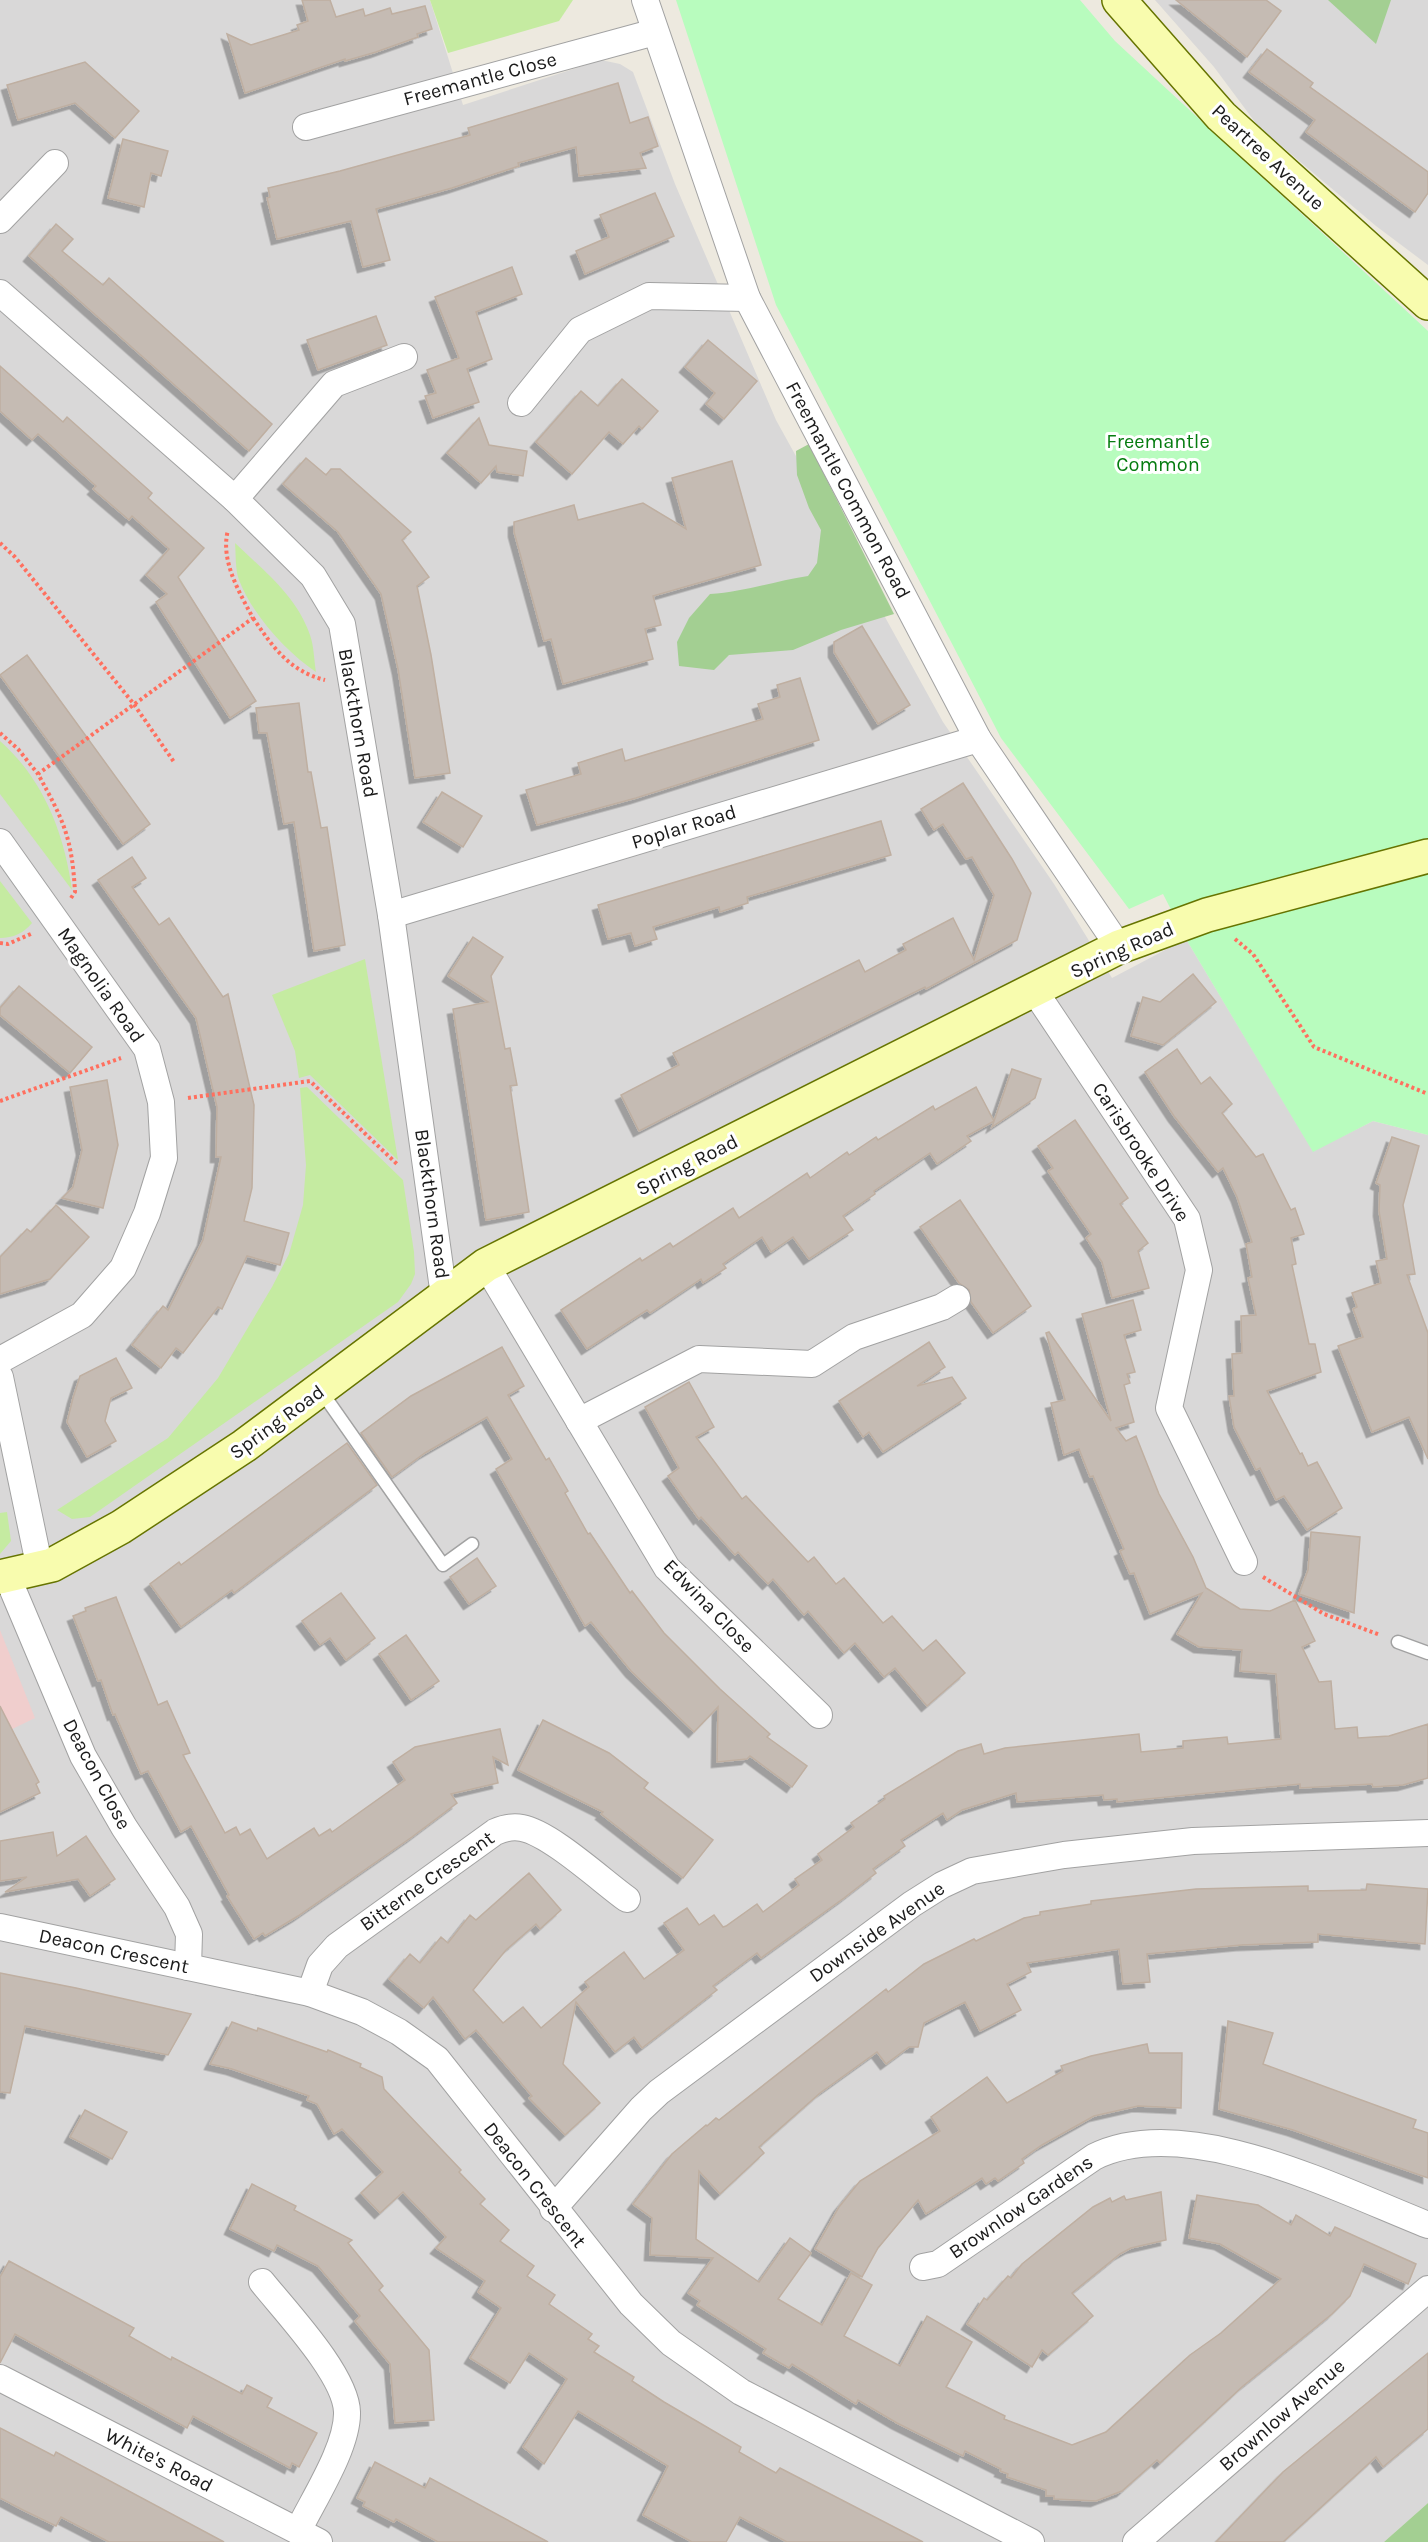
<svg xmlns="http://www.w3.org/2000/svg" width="1428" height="2542" viewBox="0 0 1428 2542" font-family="Karla,sans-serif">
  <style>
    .residential { fill: #d9d8d8 }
    .commercial { fill: #f0cecd }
    .grass { fill: #c5eba1 }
    .forest { fill: #a3cf92 }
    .park { fill: #b8fcbe }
    .building { fill: #c5bbb3; stroke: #bfafa1; stroke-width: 1.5; filter: url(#shadow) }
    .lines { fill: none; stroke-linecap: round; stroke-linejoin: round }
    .lane-casing { stroke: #a2a2a2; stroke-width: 15 }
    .street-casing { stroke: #a2a2a2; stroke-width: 28 }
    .secondary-casing { stroke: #667400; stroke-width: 36 }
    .path { stroke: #ff705f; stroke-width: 4; stroke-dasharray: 3 3; stroke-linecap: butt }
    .lane { stroke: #fff; stroke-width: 12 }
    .street { stroke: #fff; stroke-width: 26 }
    .secondary { stroke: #f8fcae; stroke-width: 33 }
    .labels { text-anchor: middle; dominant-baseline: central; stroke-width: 6; stroke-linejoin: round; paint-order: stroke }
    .street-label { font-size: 20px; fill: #1b1b1b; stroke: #fff }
    .park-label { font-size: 20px; fill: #067c10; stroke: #fff }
  </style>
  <defs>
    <filter id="shadow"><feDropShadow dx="-5.5" dy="5.5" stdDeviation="0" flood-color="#0004"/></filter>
  </defs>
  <rect width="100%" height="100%" fill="#ede9df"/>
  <!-- residential -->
  <g class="residential">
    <polygon points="0,0 430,0 463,105 601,60 620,64 633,72 675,184 776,420 943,722 1054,884 1112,978 1186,939 1313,1151 1373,1121 1428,1135 1428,2503 1384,2542 0,2542"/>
    <polygon points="1155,0 1428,0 1428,265 1376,226 1258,126 1214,67"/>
  </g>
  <!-- commercial -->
  <polygon class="commercial" points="0,1630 35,1718 0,1735"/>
  <!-- grass -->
  <g class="grass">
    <polygon points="430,0 573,0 559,21 448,53"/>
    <path d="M235,543c28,27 62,53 75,92 4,11 4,25 6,37 -30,-20 -64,-58 -77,-92 -4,-11 -3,-26 -4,-37z"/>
    <path d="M0,741c44,39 64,92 72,149l-72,-96z"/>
    <path d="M0,881l32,42c-8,10 -19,15 -32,15z"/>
    <polygon points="365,959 398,1160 310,1075 299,1078 295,1051 272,995"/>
    <polygon points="307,1087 403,1180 414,1252 415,1274 411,1284 398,1302 90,1517 72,1519 57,1510 168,1438 218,1378 272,1287 289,1254 303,1205 306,1165 300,1088"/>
    <polygon points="7,1512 11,1541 0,1554 0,1513"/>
  </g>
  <!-- forest -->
  <g class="forest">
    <polygon points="1328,0 1391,0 1376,44"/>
    <path d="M809,444l85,170 -53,16 -48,20 -64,5 -15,15 -35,-4 -2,-24 12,-24 21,-24c34,-2 65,-13 98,-18l9,-13 4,-33 -12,-22 -12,-33 -1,-24z"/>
    <polygon points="1428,2503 1428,2542 1384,2542"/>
  </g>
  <!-- park -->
  <polygon class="park" points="676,0 1080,0 1115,41 1428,331 1428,1135 1373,1121 1313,1152 1186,939 1163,894 1129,909 1001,738 776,305"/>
  <!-- building -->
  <g class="building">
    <polygon points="302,0 330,0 336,17 363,9 365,16 390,8 392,14 425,6 432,29 417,34 418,37 376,52 345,61 345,59 245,93 227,34 251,45 299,30 297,25 308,21"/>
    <polygon points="1176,0 1266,0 1281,11 1247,57"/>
    <polygon points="1267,49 1313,83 1310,87 1428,172 1428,193 1415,212 1306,132 1315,120 1249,72"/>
    <polygon points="85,62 139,111 115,138 75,103 18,120 7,85"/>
    <polygon points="618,83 630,123 648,117 658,146 640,153 646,168 579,176 576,147 518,163 519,166 452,188 376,209 390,260 363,267 351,221 277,239 267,198 270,197 268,188 340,171 470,135 468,128"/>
    <polygon points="123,139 168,151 161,176 151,173 144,207 108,198"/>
    <polygon points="655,193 674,236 585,274 576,251 609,237 600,215"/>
    <polygon points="56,224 73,239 62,251 103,285 109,278 272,424 249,451 29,256"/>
    <polygon points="512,267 522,294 476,312 492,359 467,369 479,402 433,418 425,396 436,393 427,370 459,358 435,297"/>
    <polygon points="376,316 387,345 318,370 307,340"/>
    <polygon points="708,340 757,381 724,419 706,404 715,393 685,367"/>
    <polygon points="0,366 63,422 67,417 152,493 148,498 204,548 178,577 256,701 230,718 156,602 167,594 146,575 169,549 132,516 129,520 93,489 96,486 38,434 32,440 0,411"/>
    <polygon points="622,379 658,411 642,429 639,426 623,444 609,432 572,474 536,442 581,391 598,406"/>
    <polygon points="479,418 489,445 527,451 523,476 497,472 496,466 481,483 447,453"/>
    <polygon points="306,458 326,475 331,469 340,469 411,532 402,540 429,577 417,586 431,655 450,773 415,778 398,669 381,594 338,532 283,484"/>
    <polygon points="732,461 761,565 653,596 661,625 645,629 653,659 563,684 551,639 544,641 514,532 514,522 574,505 578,520 643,503 686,529 672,478"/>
    <polygon points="862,626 910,705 878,724 834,652 834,642"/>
    <polygon points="27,655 150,824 123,844 0,675"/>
    <polygon points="800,678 819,740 636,798 537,825 526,790 581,774 578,763 622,749 625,761 763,719 758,704 780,697 777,685"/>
    <polygon points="299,703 308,772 311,772 321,828 327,827 345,945 314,951 294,822 284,824 267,733 259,733 256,708"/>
    <polygon points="963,783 1012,859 1031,893 1017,940 926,989 925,987 796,1051 639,1131 621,1095 679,1065 673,1053 859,960 865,972 906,950 903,944 953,918 974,960 994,895 972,857 966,859 943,824 934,830 921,809"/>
    <polygon points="442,792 482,816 463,847 423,822"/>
    <polygon points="881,821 891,855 747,897 748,903 720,912 719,907 653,927 657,939 635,946 631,933 608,939 598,905"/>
    <polygon points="132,857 146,878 132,887 159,925 169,918 223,997 228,994 254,1105 252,1188 244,1221 289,1233 280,1265 247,1256 222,1309 218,1307 183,1353 176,1348 161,1368 132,1345 163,1306 168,1310 203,1240 221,1157 216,1157 217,1107 196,1018 98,880"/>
    <polygon points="473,937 503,957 491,976 505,1049 510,1048 517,1085 510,1086 529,1212 486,1220 453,1009 488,1002 448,976"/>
    <polygon points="1193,974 1216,1002 1163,1045 1131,1036 1143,997 1160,1002"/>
    <polygon points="19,986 92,1047 70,1073 0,1015 0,1008"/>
    <polygon points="1177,1049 1201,1084 1210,1077 1232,1104 1222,1113 1256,1157 1263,1154 1291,1210 1295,1208 1304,1234 1291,1238 1296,1264 1292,1265 1309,1344 1315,1344 1321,1372 1267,1391 1300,1454 1302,1453 1308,1466 1317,1462 1342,1508 1307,1530 1284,1496 1276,1500 1260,1468 1256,1470 1234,1427 1229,1396 1234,1396 1232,1354 1242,1353 1241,1316 1256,1315 1248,1278 1252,1277 1246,1244 1252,1242 1237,1197 1223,1168 1218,1172 1174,1116 1145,1072"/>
    <polygon points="1012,1069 1041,1079 1035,1098 992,1127 994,1121 967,1136 971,1141 937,1164 930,1153 874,1191 875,1194 843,1216 853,1230 809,1259 793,1237 771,1252 762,1237 723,1264 726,1268 703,1283 701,1279 650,1313 647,1310 587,1349 561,1310 640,1258 642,1261 670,1243 673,1247 733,1208 739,1218 807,1173 810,1178 847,1152 849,1155 876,1137 878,1140 933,1106 935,1110 976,1087 994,1121"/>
    <polygon points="107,1080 118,1145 103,1208 62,1198 73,1187 82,1150 70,1087"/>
    <polygon points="1075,1120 1128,1198 1120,1204 1148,1243 1138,1251 1149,1288 1112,1298 1102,1262 1086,1238 1091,1234 1048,1171 1053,1168 1038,1146"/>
    <polygon points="1392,1137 1419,1146 1403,1205 1415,1274 1407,1275 1428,1333 1428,1459 1409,1417 1372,1432 1338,1346 1363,1337 1353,1309 1357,1307 1352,1293 1381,1283 1376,1261 1387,1259 1379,1211 1380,1185 1376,1183"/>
    <polygon points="960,1200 1031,1306 993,1333 971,1302 969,1290 959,1283 920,1227"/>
    <polygon points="56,1205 89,1237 50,1279 0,1294 0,1257 27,1229 31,1232"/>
    <polygon points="1133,1300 1141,1330 1124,1335 1135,1372 1127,1374 1130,1383 1124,1385 1134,1422 1116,1428 1126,1441 1136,1436 1159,1494 1193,1557 1206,1588 1240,1609 1270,1611 1295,1600 1315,1641 1302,1647 1319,1682 1331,1681 1335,1729 1357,1727 1358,1738 1389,1736 1428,1724 1428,1778 1403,1785 1373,1787 1372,1784 1300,1788 1300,1784 1117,1802 1117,1799 1104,1800 1103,1795 1017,1802 1016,1793 962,1810 947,1820 943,1813 901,1840 905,1846 873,1869 876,1873 844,1898 761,1958 757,1953 713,1986 717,1990 642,2048 634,2037 615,2052 576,2002 563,2064 600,2103 565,2135 529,2098 532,2096 476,2030 465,2039 433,1997 424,2008 389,1979 410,1954 420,1963 441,1937 448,1943 470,1915 476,1920 529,1873 561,1910 540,1929 536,1924 506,1950 473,1990 503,2023 523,2007 541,2028 589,1987 585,1982 624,1952 644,1979 684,1950 664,1923 687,1908 699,1925 714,1915 723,1927 726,1926 757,1904 763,1912 799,1885 795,1879 822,1860 818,1854 854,1827 851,1823 885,1799 884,1796 958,1751 981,1744 984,1754 1005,1748 1139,1734 1141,1752 1183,1748 1183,1741 1227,1737 1228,1744 1281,1739 1276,1674 1240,1671 1242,1650 1199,1647 1177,1634 1202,1593 1150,1614 1134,1573 1130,1574 1120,1551 1124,1549 1093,1476 1090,1477 1079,1449 1064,1455 1051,1403 1065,1400 1046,1333 1049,1332 1111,1421 1082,1314"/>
    <polygon points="929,1342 945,1367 917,1386 952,1377 966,1398 883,1452 869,1432 863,1437 839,1401"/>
    <polygon points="502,1347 524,1386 508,1395 546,1460 549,1458 568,1491 565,1493 588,1534 590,1533 630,1593 632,1591 664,1633 720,1689 770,1734 767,1737 807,1766 792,1787 750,1756 747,1759 717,1762 718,1707 694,1732 631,1671 591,1622 585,1626 496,1469 512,1459 487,1417 425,1453 392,1477 361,1433 411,1396"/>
    <polygon points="116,1358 132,1388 111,1398 108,1409 105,1421 116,1441 87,1457 67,1422 73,1398 80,1376"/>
    <polygon points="689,1382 714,1427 696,1437 742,1499 746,1496 808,1562 814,1557 836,1584 844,1578 883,1623 892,1616 923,1651 936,1640 965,1673 927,1706 895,1668 884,1677 855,1643 844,1653 808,1611 804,1615 773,1579 768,1584 738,1552 735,1555 701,1517 699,1519 683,1497 668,1476 679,1468 645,1407"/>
    <polygon points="347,1443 377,1485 234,1593 232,1590 181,1627 150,1584 179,1562 181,1565"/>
    <polygon points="1311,1532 1360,1537 1354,1613 1299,1594 1308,1570"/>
    <polygon points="477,1558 496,1586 469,1604 450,1577"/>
    <polygon points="341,1593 375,1638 346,1660 330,1638 320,1645 302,1621"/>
    <polygon points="116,1597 158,1705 167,1701 190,1753 183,1755 225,1833 236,1827 240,1835 250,1829 267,1859 314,1828 319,1836 330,1829 332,1832 405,1780 393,1762 415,1747 500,1729 508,1765 493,1757 498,1783 451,1794 457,1803 412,1837 298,1916 265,1936 263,1933 254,1939 227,1896 229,1895 191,1826 181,1832 148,1771 141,1774 115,1714 113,1715 101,1680 98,1681 73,1616 86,1611 85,1608"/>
    <polygon points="406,1635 439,1681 411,1700 379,1654"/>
    <polygon points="0,1706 39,1782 36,1784 40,1793 0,1812"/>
    <polygon points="543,1720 609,1753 648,1783 644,1788 713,1840 683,1878 601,1814 603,1812 518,1770"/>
    <polygon points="53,1832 57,1856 86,1836 115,1879 90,1896 78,1879 5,1892 27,1877 0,1881 0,1841"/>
    <polygon points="1367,1884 1428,1889 1425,1944 1318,1934 1318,1942 1241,1945 1147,1954 1150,1982 1123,1984 1119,1949 1027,1963 1031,1972 1007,1984 1021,2010 980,2031 965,2002 924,2023 918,2047 909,2047 886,2064 877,2052 820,2093 759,2147 764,2153 720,2194 699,2171 696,2239 759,2282 790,2238 811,2253 778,2299 822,2325 851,2273 872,2285 844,2336 900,2366 927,2316 972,2342 946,2387 1005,2416 1004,2419 1072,2445 1106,2432 1190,2355 1221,2333 1281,2279 1220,2244 1189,2238 1197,2195 1258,2205 1291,2225 1296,2215 1330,2236 1335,2227 1416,2264 1408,2284 1364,2264 1350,2296 1332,2314 1243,2386 1160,2463 1157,2460 1122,2491 1096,2501 1054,2499 1054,2496 1046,2496 1046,2490 1007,2477 1008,2474 1000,2471 1001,2469 965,2451 963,2456 897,2423 858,2400 856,2404 792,2364 789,2368 763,2353 766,2349 697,2305 700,2301 688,2293 713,2258 650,2255 652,2218 633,2204 672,2154 706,2125 707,2126 716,2118 719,2120 886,1989 888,1992 924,1964 974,1939 976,1941 1024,1918 1040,1915 1040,1912 1091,1904 1091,1901 1196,1889 1308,1886 1308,1891 1366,1890"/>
    <polygon points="0,1973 76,1988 191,2014 168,2055 25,2026 10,2093 0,2092"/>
    <polygon points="1228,2021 1273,2033 1263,2064 1416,2120 1413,2128 1428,2133 1428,2178 1293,2130 1219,2109"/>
    <polygon points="232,2022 257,2031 258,2028 327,2052 328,2050 361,2064 360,2067 382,2077 384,2089 461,2170 459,2172 485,2199 480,2204 509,2230 500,2241 534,2266 527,2276 555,2295 549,2304 592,2334 588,2339 599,2346 594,2352 634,2377 632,2381 664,2402 741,2447 739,2452 776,2473 780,2468 923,2542 787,2542 740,2517 726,2542 692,2542 643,2515 668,2466 578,2411 544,2464 523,2447 567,2379 529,2353 510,2383 470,2358 501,2308 478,2292 485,2281 436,2248 446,2237 403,2192 380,2213 361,2193 383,2172 342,2129 334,2134 317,2104 307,2100 309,2096 232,2069 210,2064"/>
    <polygon points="1147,2044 1149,2053 1182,2053 1181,2108 1138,2106 1094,2116 1042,2145 1022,2159 1024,2163 998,2181 995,2178 986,2184 982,2178 926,2214 918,2200 878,2248 862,2277 815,2249 839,2207 860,2181 940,2131 931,2117 987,2077 1007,2103 1063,2071 1061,2066 1091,2056"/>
    <polygon points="85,2110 127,2132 112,2159 70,2137"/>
    <polygon points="252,2184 296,2206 294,2210 352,2240 348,2243 383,2286 379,2290 429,2350 434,2420 395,2423 390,2364 355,2321 360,2316 318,2266 277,2245 274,2251 230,2229"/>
    <polygon points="1161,2192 1166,2240 1131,2248 1120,2254 1072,2293 1093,2316 1048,2355 1042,2350 1032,2367 967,2324 984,2298 987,2300 1008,2276 1011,2278 1022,2264 1093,2207 1110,2198 1112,2202 1124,2196 1126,2200"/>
    <polygon points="9,2261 134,2328 129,2336 171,2360 172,2357 242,2394 247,2385 272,2398 267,2407 317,2433 299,2467 292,2463 290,2468 193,2416 187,2428 15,2334 0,2363 0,2277"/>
    <polygon points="1428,2353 1428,2429 1383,2467 1376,2457 1283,2542 1216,2542 1283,2472"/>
    <polygon points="0,2428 54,2456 56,2452 224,2542 109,2542 61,2517 56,2526 23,2510 0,2498"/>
    <polygon points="375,2462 425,2488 430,2478 548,2542 438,2542 396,2519 394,2522 363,2506 365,2502 357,2498"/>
  </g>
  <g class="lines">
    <!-- lane casing -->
    <g class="lane-casing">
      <g id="lane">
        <polyline points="321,1391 443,1565 472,1544"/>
        <polyline points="1398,1642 1428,1653"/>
      </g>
    </g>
    <!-- street casing -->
    <g class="street-casing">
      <g id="street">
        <polyline points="645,0 747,298 978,739 1119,947"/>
        <polyline points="306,127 655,32"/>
        <polyline points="0,220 55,163"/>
        <polyline points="0,293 235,499 313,576 342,624 391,915 444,1296"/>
        <polyline points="521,403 580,330 649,296 747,298"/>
        <polyline points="235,499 334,384 404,357"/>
        <polyline points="0,842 147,1049 161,1102 164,1158 147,1213 123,1268 82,1315 0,1360"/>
        <polyline points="391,915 978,739"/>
        <polyline points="1034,990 1187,1219 1199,1270 1169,1408 1244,1562"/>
        <polyline points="486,1265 667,1568 819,1715"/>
        <polyline points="0,1377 40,1569"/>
        <polyline points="579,1421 699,1359 812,1364 854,1337 942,1307 957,1298"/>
        <polyline points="7,1576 83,1756 124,1827 177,1907 189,1934 188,1967"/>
        <polyline points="0,1927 310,1993 362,2012 399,2032 437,2059 631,2304 671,2343 741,2392 1031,2542"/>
        <path d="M310,1993l10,-28 17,-19 158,-114c9,-4 17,-6 27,-4 28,5 80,53 105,71"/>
        <polyline points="553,2209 641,2109 659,2092 912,1904 942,1885 972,1871 1064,1855 1193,1841 1428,1833"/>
        <path d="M923,2267l15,-3 156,-107c92,-46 245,33 334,68"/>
        <path d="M262,2282c24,30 84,93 85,130 1,35 -34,88 -49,119"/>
        <polyline points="0,2378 319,2542"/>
        <polyline points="1136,2542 1428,2289"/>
      </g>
    </g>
    <!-- secondary casing -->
    <g class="secondary-casing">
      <g id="secondary">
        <polyline points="1119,0 1221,116 1428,303"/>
        <polyline points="0,1577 52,1565 121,1527 244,1446 486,1265 1119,947 1207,915 1428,856"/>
      </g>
    </g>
    <!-- path -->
    <g class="path">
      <polyline points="0,543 15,557 133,703 174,762"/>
      <path d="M253,618c20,29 36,53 72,62"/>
      <polyline points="0,733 18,749 38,774"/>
      <path d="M71,898l4,-6c-3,-54 -11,-71 -37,-118l215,-156c-14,-26 -33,-58 -25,-88"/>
      <polyline points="1235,939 1253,954 1314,1047 1428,1094"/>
      <polyline points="0,943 8,944 33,933"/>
      <polyline points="188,1098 310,1081 398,1165"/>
      <polyline points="0,1101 121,1058"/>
      <polyline points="1263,1577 1324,1614 1380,1635"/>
    </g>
    <!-- lane -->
    <use href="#lane" class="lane"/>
    <!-- street -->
    <use href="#street" class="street"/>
    <!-- secondary -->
    <use href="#secondary" class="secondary"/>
  </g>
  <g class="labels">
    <!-- street labels -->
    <g class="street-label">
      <text transform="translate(480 79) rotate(-15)">Freemantle Close</text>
      <text transform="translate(1268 157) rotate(43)">Peartree Avenue</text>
      <text transform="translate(848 490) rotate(62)">Freemantle Common Road</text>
      <text transform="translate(358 723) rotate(80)">Blackthorn Road</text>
      <text transform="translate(684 827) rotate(-17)">Poplar Road</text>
      <text transform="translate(1122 950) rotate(-24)">Spring Road</text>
      <text transform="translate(101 985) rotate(55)">Magnolia Road</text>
      <text transform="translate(1141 1152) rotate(57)">Carisbrooke Drive</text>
      <text transform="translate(687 1165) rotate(-27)">Spring Road</text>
      <text transform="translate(432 1204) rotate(82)">Blackthorn Road</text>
      <text transform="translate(277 1422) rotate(-36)">Spring Road</text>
      <text transform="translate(709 1606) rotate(46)">Edwina Close</text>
      <text transform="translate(97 1774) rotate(62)">Deacon Close</text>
      <text transform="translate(427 1881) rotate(-35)">Bitterne Crescent</text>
      <text transform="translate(877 1932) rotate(-35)">Downside Avenue</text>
      <text transform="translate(114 1951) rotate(12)">Deacon Crescent</text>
      <text transform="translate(535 2185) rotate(52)">Deacon Crescent</text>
      <text transform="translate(1021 2207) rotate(-34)">Brownlow Gardens</text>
      <text transform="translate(1282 2415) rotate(-41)">Brownlow Avenue</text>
      <text transform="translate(159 2460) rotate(27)">White's Road</text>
    </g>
    <!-- park labels -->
    <g class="park-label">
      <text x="1158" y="441">Freemantle<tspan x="1158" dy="23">Common</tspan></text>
    </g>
  </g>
</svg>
